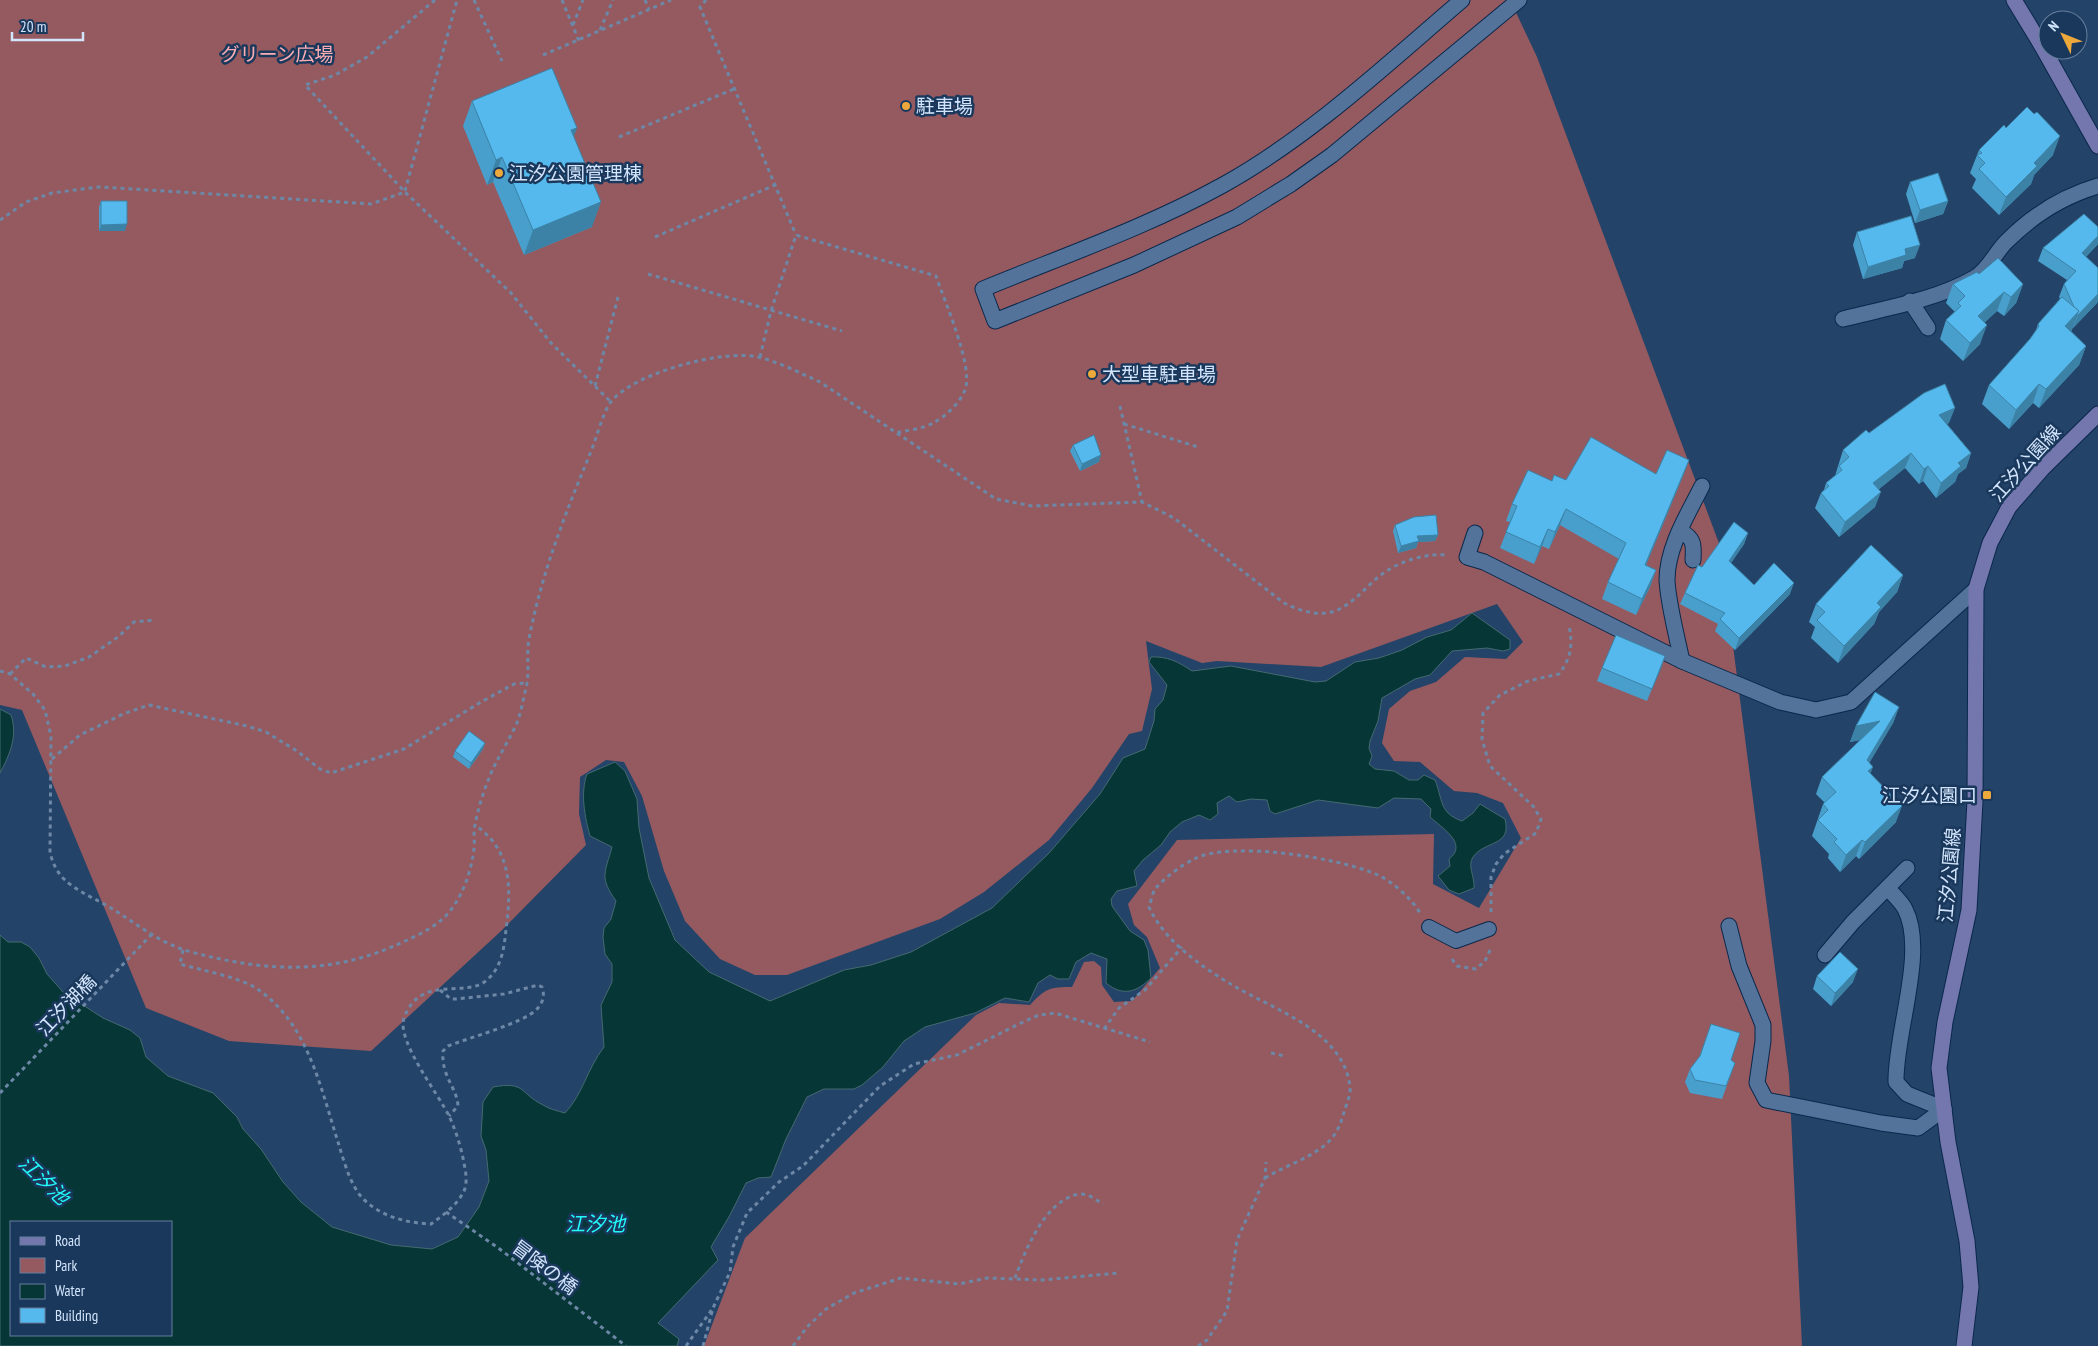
<svg xmlns="http://www.w3.org/2000/svg" width="2098" height="1346" viewBox="0 0 2098 1346" font-family="'PT Sans Narrow','Noto Sans JP',sans-serif">
  <style>
    .green { fill: #955a60 }
    .water { fill: #073636; stroke: #446a71; fill-rule: evenodd }
    .lines { fill: none; stroke-linecap: round; stroke-linejoin: round }
    .service-casing { stroke: #0a284b; stroke-width: 16 }
    .minor-casing { stroke: #0a284b; stroke-width: 17 }
    .secondary-casing { stroke: #0a284b; stroke-width: 17 }
    .path { stroke: #6d87a6; stroke-width: 3; stroke-dasharray: 4 4; stroke-linecap: butt }
    .service { stroke: #53739b; stroke-width: 14 }
    .minor { stroke: #53739b; stroke-width: 15 }
    .secondary { stroke: #7377ae; stroke-width: 15 }
    .wall { fill: #499fcc }
    .shaded-wall { fill: #3c82a6 }
    .building { fill: #55b9ed; stroke: #3c82a6 }
    .poi-dot { fill: #eda83c; stroke: #1a385c; stroke-width: 2 }
    .labels { text-anchor: middle; dominant-baseline: central; stroke-width: 5; stroke-linejoin: round; paint-order: stroke }
    .park-label { font-size: 19px; fill: #faaeb3; stroke: #1a385c }
    .poi-label { font-size: 19px; fill: #d3e5fc; stroke: #1a385c; text-anchor: start }
    .street-label { font-size: 19px; fill: #d3e5fc; stroke: #1a385c }
    .water-label { font-size: 20px; font-style: italic; fill: #22fbfa; stroke: #1a385c }
  </style>
  <rect width="100%" height="100%" fill="#244368"/>
  <!-- green -->
  <path class="green" d="M0,0h1510l27,57 183,489 69,530 13,270h-1098l41,-108 231,-223 23,-12 31,2c16,-17 20,-18 42,-18l12,-25 10,-1 7,6 1,18 12,17 18,-1 28,-33 -13,-31 -13,-12 -6,-21 49,-64 257,-6 -1,50 46,24 42,-70 -18,-35 -26,-10 -23,-2 -34,-29 -26,-1 -12,-18 7,-34 21,-18 26,-9 29,-25 41,2 17,-17 -26,-38 -176,63 -104,-6 -15,2 -56,-22 6,48 -10,42 -13,3 -37,54 -43,52 -65,52 -44,27 -153,56h-32l-35,-16 -35,-38 -21,-50 -22,-75 -18,-34 -18,-2 -26,17 -1,37 7,31 -86,87 -129,119 -142,-10 -83,-33 -124,-298 -22,-5z"/>
  <!-- water -->
  <g class="water">
    <path d="M1472,613l38,27v9l-7,2 -16,-3 -35,3 -22,24 -15,4 -33,19 -4,23 -8,20 -1,7 3,8 -3,8 6,5 19,2 15,9h9l6,-5 11,5c8,20 4,33 27,41l11,-8 7,-9 25,15c7,28 -20,21 -32,38 -6,9 2,20 1,31l-15,6 -10,-4 -11,-14 12,-10 -1,-7c20,-15 -8,-32 -19,-42l1,-8 -10,-10 -27,-1 -16,10 -60,-8 -43,14 -5,-3 -3,-11 -16,-1 -14,3 -8,-6 -12,7 1,11 -8,6 -11,-5 -17,7 -12,10 -9,13 -18,15 -9,11 3,15 -20,5 -6,8 1,7 18,25 14,9 4,10 3,28c-14,14 -28,19 -45,5l1,-24 -16,-6 -15,9 -7,17h-11l-8,-4 -12,8 -9,19 -24,-4 -30,15 -50,14 -21,14 -21,26 -21,18 -8,4h-30l-17,8 -21,42 -15,38 -13,1 -12,5 -16,32 -19,32 7,13 -60,63 21,16 -2,7h-677v-411l8,7h13l9,5 9,11 8,16 16,18 40,26 27,12 10,8 6,19 22,19 45,17 24,24 6,12 18,20 22,33 18,20 31,25 59,18 41,4 26,-12 21,-30 10,-26 -3,-31 -5,-14 2,-34 10,-15c33,-6 26,6 50,18 6,4 15,6 22,8 18,-19 22,-44 39,-66l-3,-42 11,-23v-18l-7,-10 -2,-17 1,-9 7,-9 5,-18c-17,-24 -11,-28 -4,-54l-22,-11c-5,-18 -10,-43 -3,-62l28,-12 10,9 12,28 2,29 10,50 26,62 34,32 61,29 74,-31 27,-5 40,-13 81,-44 57,-55 51,-59 23,-36 22,-9 9,-28 1,-12 8,-9 4,-15 -18,-23 2,-5c16,-1 28,5 41,14l39,-5 84,16 11,-1 29,-19 24,-4 23,-8 25,-13 24,-7zM11,1222h160v113h-160z"/>
    <path d="M0,709l11,6c7,21 -1,39 -11,58z"/>
  </g>
  <g class="lines">
    <!-- service casing -->
    <g class="service-casing">
      <polyline id="service" points="1429,927 1456,941 1489,929"/>
    </g>
    <!-- minor casing -->
    <g class="minor-casing">
      <g id="minor">
        <path d="M1462,0c-76,65 -151,136 -239,185 -76,42 -160,71 -240,104l12,32 139,-56 103,-48 54,-33 41,-29 187,-155"/>
        <polyline points="1910,301 1928,328"/>
        <path d="M1843,319c43,-11 93,-19 131,-41 14,-7 22,-27 33,-37 25,-25 57,-45 91,-55"/>
        <path d="M1680,531c14,7 14,13 13,29"/>
        <polyline points="1475,533 1467,557 1484,562 1682,661 1780,702 1816,710 1851,702 1976,589"/>
        <path d="M1682,661c-5,-24 -14,-58 -15,-81 0,-33 21,-66 35,-94"/>
        <path d="M1888,888c5,7 13,13 17,21 22,42 -10,124 -9,173l11,12 37,15"/>
        <polyline points="1729,926 1739,966 1763,1025 1763,1041 1757,1083 1766,1100 1881,1123 1918,1128 1944,1109"/>
        <polyline points="1825,955 1853,922 1907,868"/>
      </g>
    </g>
    <!-- secondary casing -->
    <g class="secondary-casing">
      <g id="secondary">
        <polyline points="2014,0 2043,48 2098,146"/>
        <polyline points="1964,1346 1971,1287 1967,1241 1948,1142 1939,1068 1945,1022 1969,910 1975,801 1976,589 1990,543 2009,507 2042,469 2098,414"/>
      </g>
    </g>
    <!-- path -->
    <g class="path">
      <polyline points="435,0 367,57 335,75 305,85 405,192 511,293 551,343 611,402"/>
      <polyline points="474,0 502,61"/>
      <polyline points="562,0 579,41"/>
      <polyline points="645,0 649,9"/>
      <polyline points="706,0 700,7 796,235"/>
      <polyline points="573,25 583,0"/>
      <polyline points="600,30 613,0"/>
      <polyline points="543,55 671,0"/>
      <polyline points="619,137 734,89"/>
      <polyline points="405,191 457,0"/>
      <polyline points="0,220 26,202 52,193 99,187 371,204 405,192"/>
      <polyline points="655,237 775,185"/>
      <polyline points="648,274 842,331"/>
      <path d="M760,357l11,-46 25,-76 140,41c8,24 38,91 29,114 -5,13 -20,27 -32,33 -10,6 -25,7 -37,10"/>
      <polyline points="595,386 618,297"/>
      <polyline points="1120,406 1142,502"/>
      <polyline points="1124,424 1198,447"/>
      <path d="M0,671l10,3 23,20 12,16 6,26 -1,117c3,10 6,18 14,26 12,12 32,20 47,29 26,16 50,36 80,44 76,20 141,24 214,-11 16,-7 34,-16 45,-30 14,-18 21,-40 24,-62 1,-8 -1,-17 1,-24 3,-18 13,-48 22,-64 6,-12 14,-25 20,-38 4,-10 6,-23 9,-35 4,-16 0,-33 3,-49 12,-64 36,-125 61,-185 6,-14 12,-39 20,-51 22,-30 113,-54 148,-46 21,5 42,16 62,25l176,117 36,7 110,-4 32,16 110,85c18,9 41,16 59,4 16,-9 27,-25 42,-35 18,-12 42,-19 63,-17"/>
      <polyline points="10,674 26,658 46,667 65,666 89,657 118,637 134,622 154,620"/>
      <polyline points="52,759 80,735 123,714 149,705 247,726 266,732 297,751 320,769 331,773 404,749 481,702 514,684 527,683"/>
      <path d="M1491,912v-35l5,-13 8,-10 32,-21 5,-14 -8,-13 -43,-40 -8,-27 1,-26 17,-18 28,-14 31,-7c12,-16 14,-28 10,-49"/>
      <path d="M183,950l-3,14c20,6 59,13 76,24 52,35 64,98 82,154 5,16 10,35 19,49 16,24 48,32 74,33 11,-8 25,-18 32,-31 5,-9 3,-20 1,-30 -3,-16 -8,-32 -15,-47 -10,-21 -53,-76 -45,-98 17,-46 63,-18 84,-39 14,-13 16,-31 18,-49 5,-41 7,-79 -31,-105"/>
      <polyline points="1452,959 1457,966 1476,969 1485,961 1491,948"/>
      <path d="M440,990l11,9h5l48,-5 34,-9 4,2c3,8 1,16 -5,22 -13,14 -69,29 -89,37l-5,5c-2,26 14,36 15,55l-9,10"/>
      <polyline points="1104,1029 1119,1008 1145,990 1182,947"/>
      <polyline points="1271,1053 1285,1056"/>
      <polyline points="0,1093 151,935"/>
      <path d="M1265,1178c20,-12 43,-19 60,-33 12,-10 16,-22 20,-36 2,-6 6,-16 5,-22 -6,-55 -75,-77 -116,-101 -31,-18 -70,-45 -85,-79 2,-5 3,-13 6,-18 9,-11 27,-24 39,-30 37,-19 147,-1 184,16 15,7 34,24 42,38"/>
      <polyline points="446,1212 497,1247 626,1346"/>
      <path d="M1015,1278c10,-27 30,-78 64,-84 9,-1 17,6 24,10"/>
      <polyline points="686,1346 713,1308"/>
      <polyline points="703,1346 713,1308 730,1272 733,1247 747,1213 779,1182 803,1166 880,1086 914,1064 957,1055 1021,1023 1039,1015 1055,1013 1150,1042"/>
      <polyline points="793,1346 807,1327 826,1309 854,1293 901,1278 959,1284 987,1278 1042,1280 1118,1273"/>
      <polyline points="1198,1346 1207,1340 1227,1311 1237,1240 1265,1178 1266,1162"/>
    </g>
    <!-- service -->
    <use href="#service" class="service"/>
    <!-- minor -->
    <use href="#minor" class="minor"/>
    <!-- secondary -->
    <use href="#secondary" class="secondary"/>
  </g>
  <!-- wall -->
  <g class="wall">
    <polygon points="472,101 574,136 592,227 524,255 493,182 487,185 463,126"/>
    <polygon points="2006,128 2053,155 2034,175 2031,184 1999,215 1972,188 1976,179 1970,173 1979,150"/>
    <polygon points="1910,182 1948,201 1943,214 1915,223 1906,194"/>
    <polygon points="101,201 125,231 99,231 99,207"/>
    <polygon points="1857,232 1915,258 1904,261 1902,268 1863,279 1853,245"/>
    <polygon points="2098,244 2086,257 2098,268 2098,302 2073,328 2073,327 2071,331 2086,346 2079,365 2039,408 2033,403 2009,429 1982,404 1989,385 2030,339 2035,333 2038,324 2060,299 2059,297 2064,284 2067,280 2038,261 2043,248"/>
    <polygon points="1979,274 2023,284 2016,303 2004,316 1997,311 1984,323 1980,344 1963,361 1940,339 1946,320 1955,312 1946,303 1953,284"/>
    <polygon points="1949,423 1947,424 1971,453 1966,468 1958,474 1955,482 1936,498 1923,481 1919,484 1905,468 1879,489 1875,507 1839,537 1815,508 1821,493 1824,490 1826,483 1835,476 1843,450 1869,433"/>
    <polygon points="1073,445 1099,462 1080,471 1070,451"/>
    <polygon points="1689,460 1683,476 1646,565 1656,570 1650,587 1636,615 1602,599 1608,582 1619,559 1560,525 1549,549 1542,546 1534,564 1500,548 1510,522 1506,521 1512,504 1552,481 1656,474"/>
    <polygon points="1395,525 1438,535 1435,541 1418,542 1416,548 1398,553 1393,531"/>
    <polygon points="1748,533 1744,544 1731,563 1754,585 1790,594 1735,650 1715,631 1718,624 1680,604 1685,593 1702,567"/>
    <polygon points="1903,575 1897,592 1879,612 1874,624 1838,663 1811,638 1815,627 1809,622 1816,604"/>
    <polygon points="1665,656 1647,701 1597,681 1602,668"/>
    <polygon points="1899,707 1893,723 1869,763 1870,774 1896,822 1859,859 1856,856 1840,872 1828,858 1829,854 1812,836 1823,804 1825,803 1816,794 1822,777 1860,740 1850,742 1856,726"/>
    <polygon points="485,743 483,749 469,769 453,757 455,751"/>
    <polygon points="1817,976 1853,982 1831,1006 1813,989"/>
    <polygon points="1731,1060 1735,1063 1722,1099 1690,1093 1685,1082 1690,1069"/>
  </g>
  <!-- shaded-wall -->
  <g class="shaded-wall">
    <polygon points="577,128 568,152 571,130"/>
    <polygon points="2060,136 2053,155 2034,175 2031,184 1999,215 2006,197 2034,163"/>
    <polygon points="502,157 493,182 487,185 496,160"/>
    <polygon points="1948,201 1943,214 1915,223 1920,210"/>
    <polygon points="601,202 592,227 524,255 533,230"/>
    <polygon points="127,224 125,231 99,231 101,225"/>
    <polygon points="2098,236 2098,244 2077,266 2082,253"/>
    <polygon points="1920,245 1915,258 1904,261 1902,268 1863,279 1868,267 1905,249"/>
    <polygon points="2023,284 2016,303 2004,316 2011,297"/>
    <polygon points="2004,292 1997,311 1971,335 1978,316"/>
    <polygon points="2098,294 2098,302 2073,328 2078,315"/>
    <polygon points="2079,311 2072,330 2058,344 2065,326"/>
    <polygon points="1987,325 1980,344 1963,361 1970,343"/>
    <polygon points="2086,346 2079,365 2039,408 2046,389"/>
    <polygon points="2039,384 2033,403 2009,429 2016,410"/>
    <polygon points="1955,408 1949,423 1934,430 1939,415"/>
    <polygon points="1911,453 1905,468 1868,498 1873,483"/>
    <polygon points="1971,453 1966,468 1958,474 1955,482 1936,498 1941,483 1958,463"/>
    <polygon points="1101,455 1099,462 1080,471 1082,464"/>
    <polygon points="1689,460 1683,476 1639,582 1645,565"/>
    <polygon points="1928,466 1923,481 1919,484 1924,469"/>
    <polygon points="1881,492 1875,507 1839,537 1845,522"/>
    <polygon points="1566,509 1560,525 1549,549 1555,532"/>
    <polygon points="1548,529 1542,546 1534,564 1540,547"/>
    <polygon points="1748,533 1744,544 1724,573 1729,561"/>
    <polygon points="1438,535 1435,541 1418,542 1416,548 1398,553 1401,546 1417,536"/>
    <polygon points="1656,570 1650,587 1636,615 1642,599"/>
    <polygon points="1903,575 1897,592 1879,612 1874,624 1838,663 1844,646 1877,603"/>
    <polygon points="1794,583 1790,594 1735,650 1739,638"/>
    <polygon points="1665,656 1661,669 1647,701 1652,689"/>
    <polygon points="1899,707 1893,723 1861,777 1867,760"/>
    <polygon points="1880,721 1874,737 1850,742 1856,726"/>
    <polygon points="485,743 483,749 469,769 471,763"/>
    <polygon points="1873,767 1867,783 1868,771"/>
    <polygon points="1902,806 1896,822 1859,859 1865,842"/>
    <polygon points="1862,840 1856,856 1840,872 1846,855"/>
    <polygon points="1858,969 1853,982 1831,1006 1835,993"/>
  </g>
  <!-- building -->
  <g class="building">
    <polygon points="552,68 577,128 571,130 601,202 533,230 502,157 496,160 472,101"/>
    <polygon points="2027,107 2034,114 2037,112 2060,136 2034,163 2037,166 2006,197 1979,169 1985,163 1977,155 1982,153 1979,150 2004,125 2006,128"/>
    <polygon points="1938,173 1948,201 1920,210 1910,182"/>
    <polygon points="101,201 127,201 127,224 101,225"/>
    <polygon points="2084,214 2098,227 2098,236 2082,253 2098,268 2098,294 2078,315 2077,314 2079,311 2074,307 2064,284 2076,271 2043,248"/>
    <polygon points="1911,216 1920,245 1905,249 1906,255 1868,267 1857,232"/>
    <polygon points="1998,258 2023,284 2011,297 2004,292 1978,316 1987,325 1970,343 1946,320 1961,306 1958,303 1965,296 1953,284 1977,272 1979,274"/>
    <polygon points="2062,297 2079,311 2065,326 2086,346 2046,389 2039,384 2016,410 1989,385 2030,339 2039,326 2038,324"/>
    <polygon points="1945,384 1955,408 1939,415 1971,453 1958,463 1961,466 1941,483 1928,466 1924,469 1911,453 1873,483 1881,492 1845,522 1821,493 1829,486 1826,483 1842,470 1839,466 1849,457 1843,450 1866,430 1869,433 1924,393"/>
    <polygon points="1094,435 1101,455 1082,464 1073,445"/>
    <polygon points="1591,437 1656,474 1667,450 1689,460 1645,565 1656,570 1642,599 1608,582 1626,543 1566,509 1555,532 1548,529 1540,547 1506,532 1517,506 1512,504 1528,470 1552,481 1554,475 1566,480"/>
    <polygon points="1436,515 1438,535 1417,536 1419,541 1401,546 1395,525 1414,517"/>
    <polygon points="1734,522 1748,533 1729,561 1754,585 1774,563 1794,583 1739,638 1720,619 1725,613 1685,593 1698,565 1702,567"/>
    <polygon points="1871,545 1903,575 1877,603 1881,607 1844,646 1817,620 1825,612 1816,604"/>
    <polygon points="1616,635 1665,656 1652,689 1602,668"/>
    <polygon points="1875,692 1899,707 1867,760 1873,767 1868,771 1902,806 1865,842 1862,840 1846,855 1834,842 1837,839 1818,820 1828,810 1823,804 1836,792 1822,777 1880,721 1856,726"/>
    <polygon points="469,731 485,743 471,763 455,751"/>
    <polygon points="1840,952 1858,969 1835,993 1817,976"/>
    <polygon points="1711,1024 1740,1033 1731,1060 1735,1063 1726,1086 1695,1080 1690,1069 1700,1056"/>
  </g>
  <!-- markers -->
  <g class="poi-dot">
    <circle cx="906" cy="106" r="5"/>
    <circle cx="499" cy="173" r="5"/>
    <circle cx="1092" cy="374" r="5"/>
    <rect x="1982" y="790" width="10" height="10" rx="2.5"/>
  </g>
  <g class="labels">
    <!-- park labels -->
    <g class="park-label">
      <text x="277" y="54">グリーン広場</text>
    </g>
    <!-- poi labels -->
    <g class="poi-label">
      <text x="916" y="106">駐車場</text>
      <text x="509" y="173">江汐公園管理棟</text>
      <text x="1102" y="374">大型車駐車場</text>
      <text x="1977" y="795" text-anchor="end">江汐公園口</text>
    </g>
    <!-- street labels -->
    <g class="street-label">
      <text transform="translate(2025 463) rotate(-48)">江汐公園線</text>
      <text transform="translate(1949 875) rotate(-85)">江汐公園線</text>
      <text transform="translate(66 1005) rotate(-46)">江汐湖橋</text>
      <text transform="translate(545 1267) rotate(37)">冒険の橋</text>
    </g>
    <!-- water labels -->
    <g class="water-label">
      <text transform="translate(44 1180) rotate(44)">江汐池</text>
      <text x="595" y="1224">江汐池</text>
    </g>
  </g>
  <!-- legend -->
  <rect x="10" y="1221" width="162" height="115" fill="#1a385c" stroke="#647d9c"/>
  <rect x="20" y="1237" width="25" height="8" fill="#7377ae" stroke="#647d9c"/>
  <text x="55" y="1246" font-size="15" fill="#d3e5fc">Road</text>
  <rect x="20" y="1258" width="25" height="15" fill="#955a60" stroke="#647d9c"/>
  <text x="55" y="1271" font-size="15" fill="#d3e5fc">Park</text>
  <rect x="20" y="1284" width="25" height="15" fill="#073636" stroke="#647d9c"/>
  <text x="55" y="1296" font-size="15" fill="#d3e5fc">Water</text>
  <rect x="20" y="1308" width="25" height="15" fill="#55b9ed" stroke="#647d9c"/>
  <text x="55" y="1321" font-size="15" fill="#d3e5fc">Building</text>
  <!-- north arrow -->
  <g transform="translate(2063 35) rotate(313)"><circle r="24" fill="#1a385c" stroke="#647d9c"/>
  <path d="M0-4L9 19L0 12L-9 19Z" fill="#eda83c"/>
  <text y="-8" font-size="14" font-weight="bold" text-anchor="middle" fill="#d3e5fc">N</text>
  </g>
  <!-- scale -->
  <path d="M12 32v8h71v-8" fill="none" stroke="#d3e5fc" stroke-width="2.5"/>
  <text x="20" y="32" font-size="15" fill="#d3e5fc" stroke="#1a385c" stroke-width="4" paint-order="stroke">20 m</text>
</svg>
